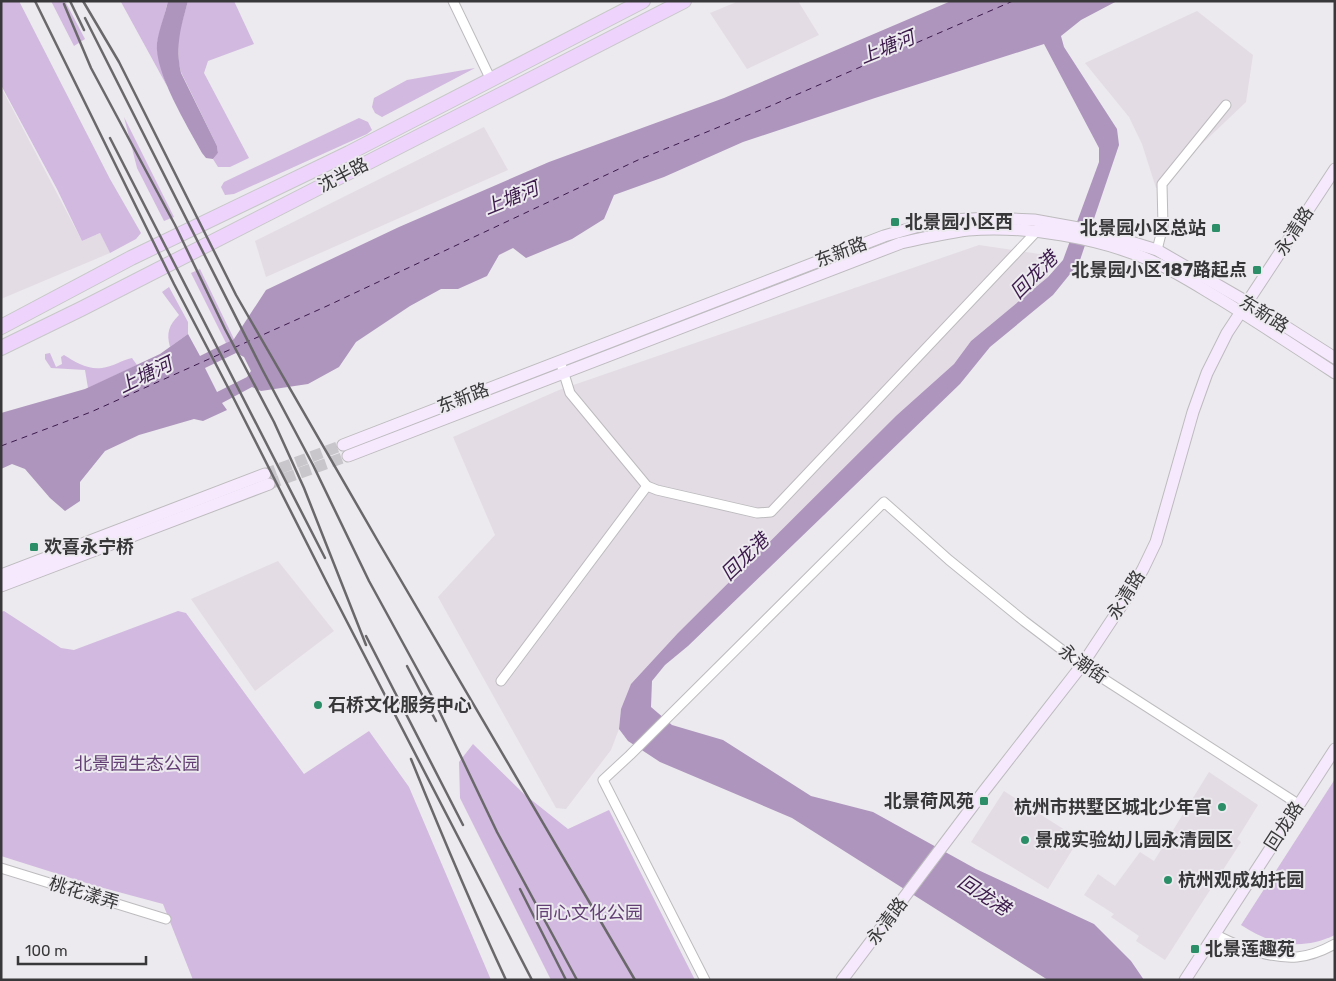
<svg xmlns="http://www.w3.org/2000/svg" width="1336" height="981" viewBox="0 0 1336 981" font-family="Rubik,'Noto Sans SC',sans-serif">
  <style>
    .built { fill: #e3dce5 }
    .green { fill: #d2b9e0 }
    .water { fill: #ae95bd; fill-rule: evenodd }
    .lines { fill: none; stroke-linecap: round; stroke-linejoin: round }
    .ferry { stroke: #3c1a4c; stroke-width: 1; stroke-dasharray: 6 5; stroke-linecap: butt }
    .secondary-tunnel { stroke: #c8c6ca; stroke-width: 11; stroke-dasharray: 11 5.5; stroke-linecap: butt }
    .street-casing { stroke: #bdbbbe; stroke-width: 11 }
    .secondary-casing { stroke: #bdbbbe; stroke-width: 13 }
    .primary-casing { stroke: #c7c7c8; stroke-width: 16 }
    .street { stroke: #fff; stroke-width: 9 }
    .secondary { stroke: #f6e9fe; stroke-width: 11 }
    .primary { stroke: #eed4fc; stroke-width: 14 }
    .rail { stroke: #6a686b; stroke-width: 2.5 }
    .poi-dot { fill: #2c8e68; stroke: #eceaee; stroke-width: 2 }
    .labels { text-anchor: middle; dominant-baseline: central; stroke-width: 4; stroke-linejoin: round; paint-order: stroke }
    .street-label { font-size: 18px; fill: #383739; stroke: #eceaee }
    .poi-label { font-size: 18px; font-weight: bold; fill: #383739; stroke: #eceaee; text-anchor: start }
    .park-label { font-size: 18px; fill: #644076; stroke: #eceaee }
    .water-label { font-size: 19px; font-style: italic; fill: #3c1a4c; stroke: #eceaee }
  </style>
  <rect width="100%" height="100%" fill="#eceaee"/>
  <!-- built -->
  <g class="built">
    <polygon points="739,1 798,1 819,35 747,69 710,13"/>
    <polygon points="1197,11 1253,55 1246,102 1186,159 1168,183 1156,188 1142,144 1129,117 1085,63"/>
    <polygon points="1,87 82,241 100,233 110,253 1,299"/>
    <polygon points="484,127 508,170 266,277 255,241"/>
    <polygon points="979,245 1053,256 1048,277 971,341 954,364 897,415 621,709 619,729 611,750 566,809 556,808 438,597 495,535 453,437 559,390"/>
    <polygon points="278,561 334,631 255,691 191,599"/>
    <polygon points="1209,772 1258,805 1237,839 1241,842 1165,960 1136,941 1139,936 1111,917 1114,914 1084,895 1098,874 1115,886 1140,852 1154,861"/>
    <polygon points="1004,791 1079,839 1048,889 971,842"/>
  </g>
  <!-- green -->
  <g class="green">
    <polygon points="1,1 19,1 110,179 141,233 136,239 110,253 100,233 82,241 57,189 1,85"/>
    <polygon points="51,1 65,1 85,39 74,46"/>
    <polygon points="168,1 157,43 158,54 167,86 121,2"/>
    <polygon points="188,1 234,1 254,44 208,61 204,73 249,158 230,167 218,167 213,159 218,153 217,146 181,72 179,64 178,36"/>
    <polygon points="475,68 382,117 375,113 372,107 374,98 407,80"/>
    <polygon points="124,117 174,217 164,221 137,168"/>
    <polygon points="359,118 368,122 372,130 367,134 234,194 225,195 221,187 224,182"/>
    <polygon points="200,269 234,339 226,343 191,273"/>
    <path d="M169,287l19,35v12l-18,13c-4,-14 -1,-22 9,-32l-17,-23z"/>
    <path d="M50,353l6,14 6,-3 -1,-7 3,-2c11,7 24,15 38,13 10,-1 20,-8 30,-10l5,7 -49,23 -3,-18 -34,-2 -6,-9v-5z"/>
    <polygon points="4,611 61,648 74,650 178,611 186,613 304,774 369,731 409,787 491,980 193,980 163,904 96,886 1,856 1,612"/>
    <polygon points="473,744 524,794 568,829 609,810 695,980 551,980 460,798 459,762"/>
    <path d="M1335,779v156c-34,16 -64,10 -94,-10z"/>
  </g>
  <!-- water -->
  <g class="water">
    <path d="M168,1h20c-7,26 -13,44 -7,72l36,73 1,7 -5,6 -7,-1 -4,-5c-14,-26 -48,-81 -45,-110 2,-14 8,-28 11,-42z"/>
    <path d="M951,1h166l-36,19 -20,16 3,11 53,82 2,16 -40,118 -26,32 -63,52 -30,37 -272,262 -23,19 -13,16 -1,26 21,18 51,15 88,56 62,16 103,57 118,55 37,37 13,19h-96l-256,-162 -132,-56 -32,-21 -9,-12 2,-20 10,-25 47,-51 219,-218 57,-51 17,-23 77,-64 15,-17 36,-98v-14l-55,-104 -169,54 -132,44 -79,35 -50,18 -10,24 -32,20 -46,19 -13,-10 -14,7 -12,21 -29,13h-17l-31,17 -54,36 -17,25 -31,17 -47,7 -9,-4 -30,16 5,7 -24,11 -9,-2 -55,16 -34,16 -25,31v19l-15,10 -15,-13 -25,-29 -13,-5 -11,5v-56l84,-24 75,-35 28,-20 12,22 34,-17 32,-49 133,-63 150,-65 175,-64zM236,353l8,4 7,14 -4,6 -30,15 -12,-24z"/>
  </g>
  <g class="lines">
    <!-- ferry -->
    <polyline class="ferry" points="1,446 91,412 327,306 638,160 768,107 1013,1"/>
    <!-- secondary-tunnel -->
    <g class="secondary-tunnel">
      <polyline points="265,474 343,445"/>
      <polyline points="269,484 348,456"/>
    </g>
    <!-- street casing -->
    <g class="street-casing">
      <g id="street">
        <polyline points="453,1 491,80"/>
        <polyline points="1157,250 1163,226 1162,184 1226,105"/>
        <polyline points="560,361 570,393 647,486 657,490 757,513 771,512 1036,232"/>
        <polyline points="501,681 647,486"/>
        <polyline points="1,868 166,919"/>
        <path d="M1214,934c25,13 54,25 83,23 12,-1 27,-7 38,-13"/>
        <polyline points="705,980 603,780 630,755 884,502 949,560 1024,621 1082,665 1298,804"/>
      </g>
    </g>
    <!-- secondary casing -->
    <g class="secondary-casing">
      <g id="secondary">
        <polyline points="343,445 884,236 926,224 950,220 991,218 1034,220 1095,231 1157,250 1247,302 1335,358"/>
        <path d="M348,456l553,-213c22,-5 44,-10 67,-13 56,-5 134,8 186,32 23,10 44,24 66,37 39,24 77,49 115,74"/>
        <polyline points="1,575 265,474"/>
        <polyline points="1,586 269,484"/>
        <polyline points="842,980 984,791 1082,665 1127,597 1143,569 1156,542 1193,412 1207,373 1227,333 1335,169"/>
        <polyline points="1185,980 1335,749"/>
      </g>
    </g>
    <!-- primary casing -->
    <g class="primary-casing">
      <g id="primary">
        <polyline points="1,327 131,258 349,153 643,1"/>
        <polyline points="1,348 81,309 684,1"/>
      </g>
    </g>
    <!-- street -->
    <use href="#street" class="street"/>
    <!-- secondary -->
    <use href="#secondary" class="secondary"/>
    <!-- primary -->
    <use href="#primary" class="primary"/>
    <!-- rail -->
    <g class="rail">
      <polyline points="35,1 174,284 234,399 327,583 532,980"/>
      <polyline points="70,1 84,30"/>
      <polyline points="83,1 119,62 236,295 379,543 635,980"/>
      <polyline points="64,4 91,68 175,225 225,329 274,422 304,488 366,645"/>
      <polyline points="85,18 262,369 313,465 369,581 433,698 497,832 577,980"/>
      <polyline points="110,138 325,558"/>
      <polyline points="366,636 463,825"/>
      <polyline points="407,666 436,721"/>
      <path d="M411,759c30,74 61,148 95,221"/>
      <polyline points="520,889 566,980"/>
    </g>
  </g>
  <!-- markers -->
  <g class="poi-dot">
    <rect x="890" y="217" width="10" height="10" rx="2.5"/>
    <rect x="1211" y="223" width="10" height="10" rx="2.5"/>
    <rect x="1252" y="265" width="10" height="10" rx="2.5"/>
    <rect x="29" y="542" width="10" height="10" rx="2.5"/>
    <circle cx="318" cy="705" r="5"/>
    <rect x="979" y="796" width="10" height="10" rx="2.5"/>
    <circle cx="1222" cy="807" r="5"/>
    <circle cx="1025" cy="840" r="5"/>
    <circle cx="1168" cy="880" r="5"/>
    <rect x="1190" y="944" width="10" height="10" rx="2.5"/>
  </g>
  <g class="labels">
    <!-- street labels -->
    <g class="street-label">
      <text transform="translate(343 175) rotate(-27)">沈半路</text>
      <text transform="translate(1294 231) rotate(-57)">永清路</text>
      <text transform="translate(841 252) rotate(-21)">东新路</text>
      <text transform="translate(1264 314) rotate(32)">东新路</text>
      <text transform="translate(463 398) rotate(-21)">东新路</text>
      <text transform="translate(1126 595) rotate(-58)">永清路</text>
      <text transform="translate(1083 664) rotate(35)">永潮街</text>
      <text transform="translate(1284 826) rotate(-57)">回龙路</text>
      <text transform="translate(84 893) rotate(17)">桃花漾弄</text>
      <text transform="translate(887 921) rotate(-53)">永清路</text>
    </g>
    <!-- poi labels -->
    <g class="poi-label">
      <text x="905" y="222">北景园小区西</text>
      <text x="1206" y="228" text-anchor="end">北景园小区总站</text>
      <text x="1247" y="270" text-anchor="end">北景园小区187路起点</text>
      <text x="44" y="547">欢喜永宁桥</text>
      <text x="328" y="705">石桥文化服务中心</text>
      <text x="974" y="801" text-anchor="end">北景荷风苑</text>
      <text x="1212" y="807" text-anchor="end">杭州市拱墅区城北少年宫</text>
      <text x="1035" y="840">景成实验幼儿园永清园区</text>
      <text x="1178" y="880">杭州观成幼托园</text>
      <text x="1205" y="949">北景莲趣苑</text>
    </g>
    <!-- park labels -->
    <g class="park-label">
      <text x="137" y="764">北景园生态公园</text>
      <text x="589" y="913">同心文化公园</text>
    </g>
    <!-- water labels -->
    <g class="water-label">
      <text transform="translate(887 47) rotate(-22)">上塘河</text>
      <text transform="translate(511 198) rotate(-22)">上塘河</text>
      <text transform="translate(1034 275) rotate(-45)">回龙港</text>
      <text transform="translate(145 375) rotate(-26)">上塘河</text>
      <text transform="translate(745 557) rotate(-44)">回龙港</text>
      <text transform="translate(984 895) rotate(33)">回龙港</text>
    </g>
  </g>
  <!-- border -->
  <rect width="1336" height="981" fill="none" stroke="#383739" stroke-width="5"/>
  <!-- scale -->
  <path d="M18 956v8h128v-8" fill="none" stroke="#383739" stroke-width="2.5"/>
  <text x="25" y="956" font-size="15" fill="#383739" stroke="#eceaee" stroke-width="4" paint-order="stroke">100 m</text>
</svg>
